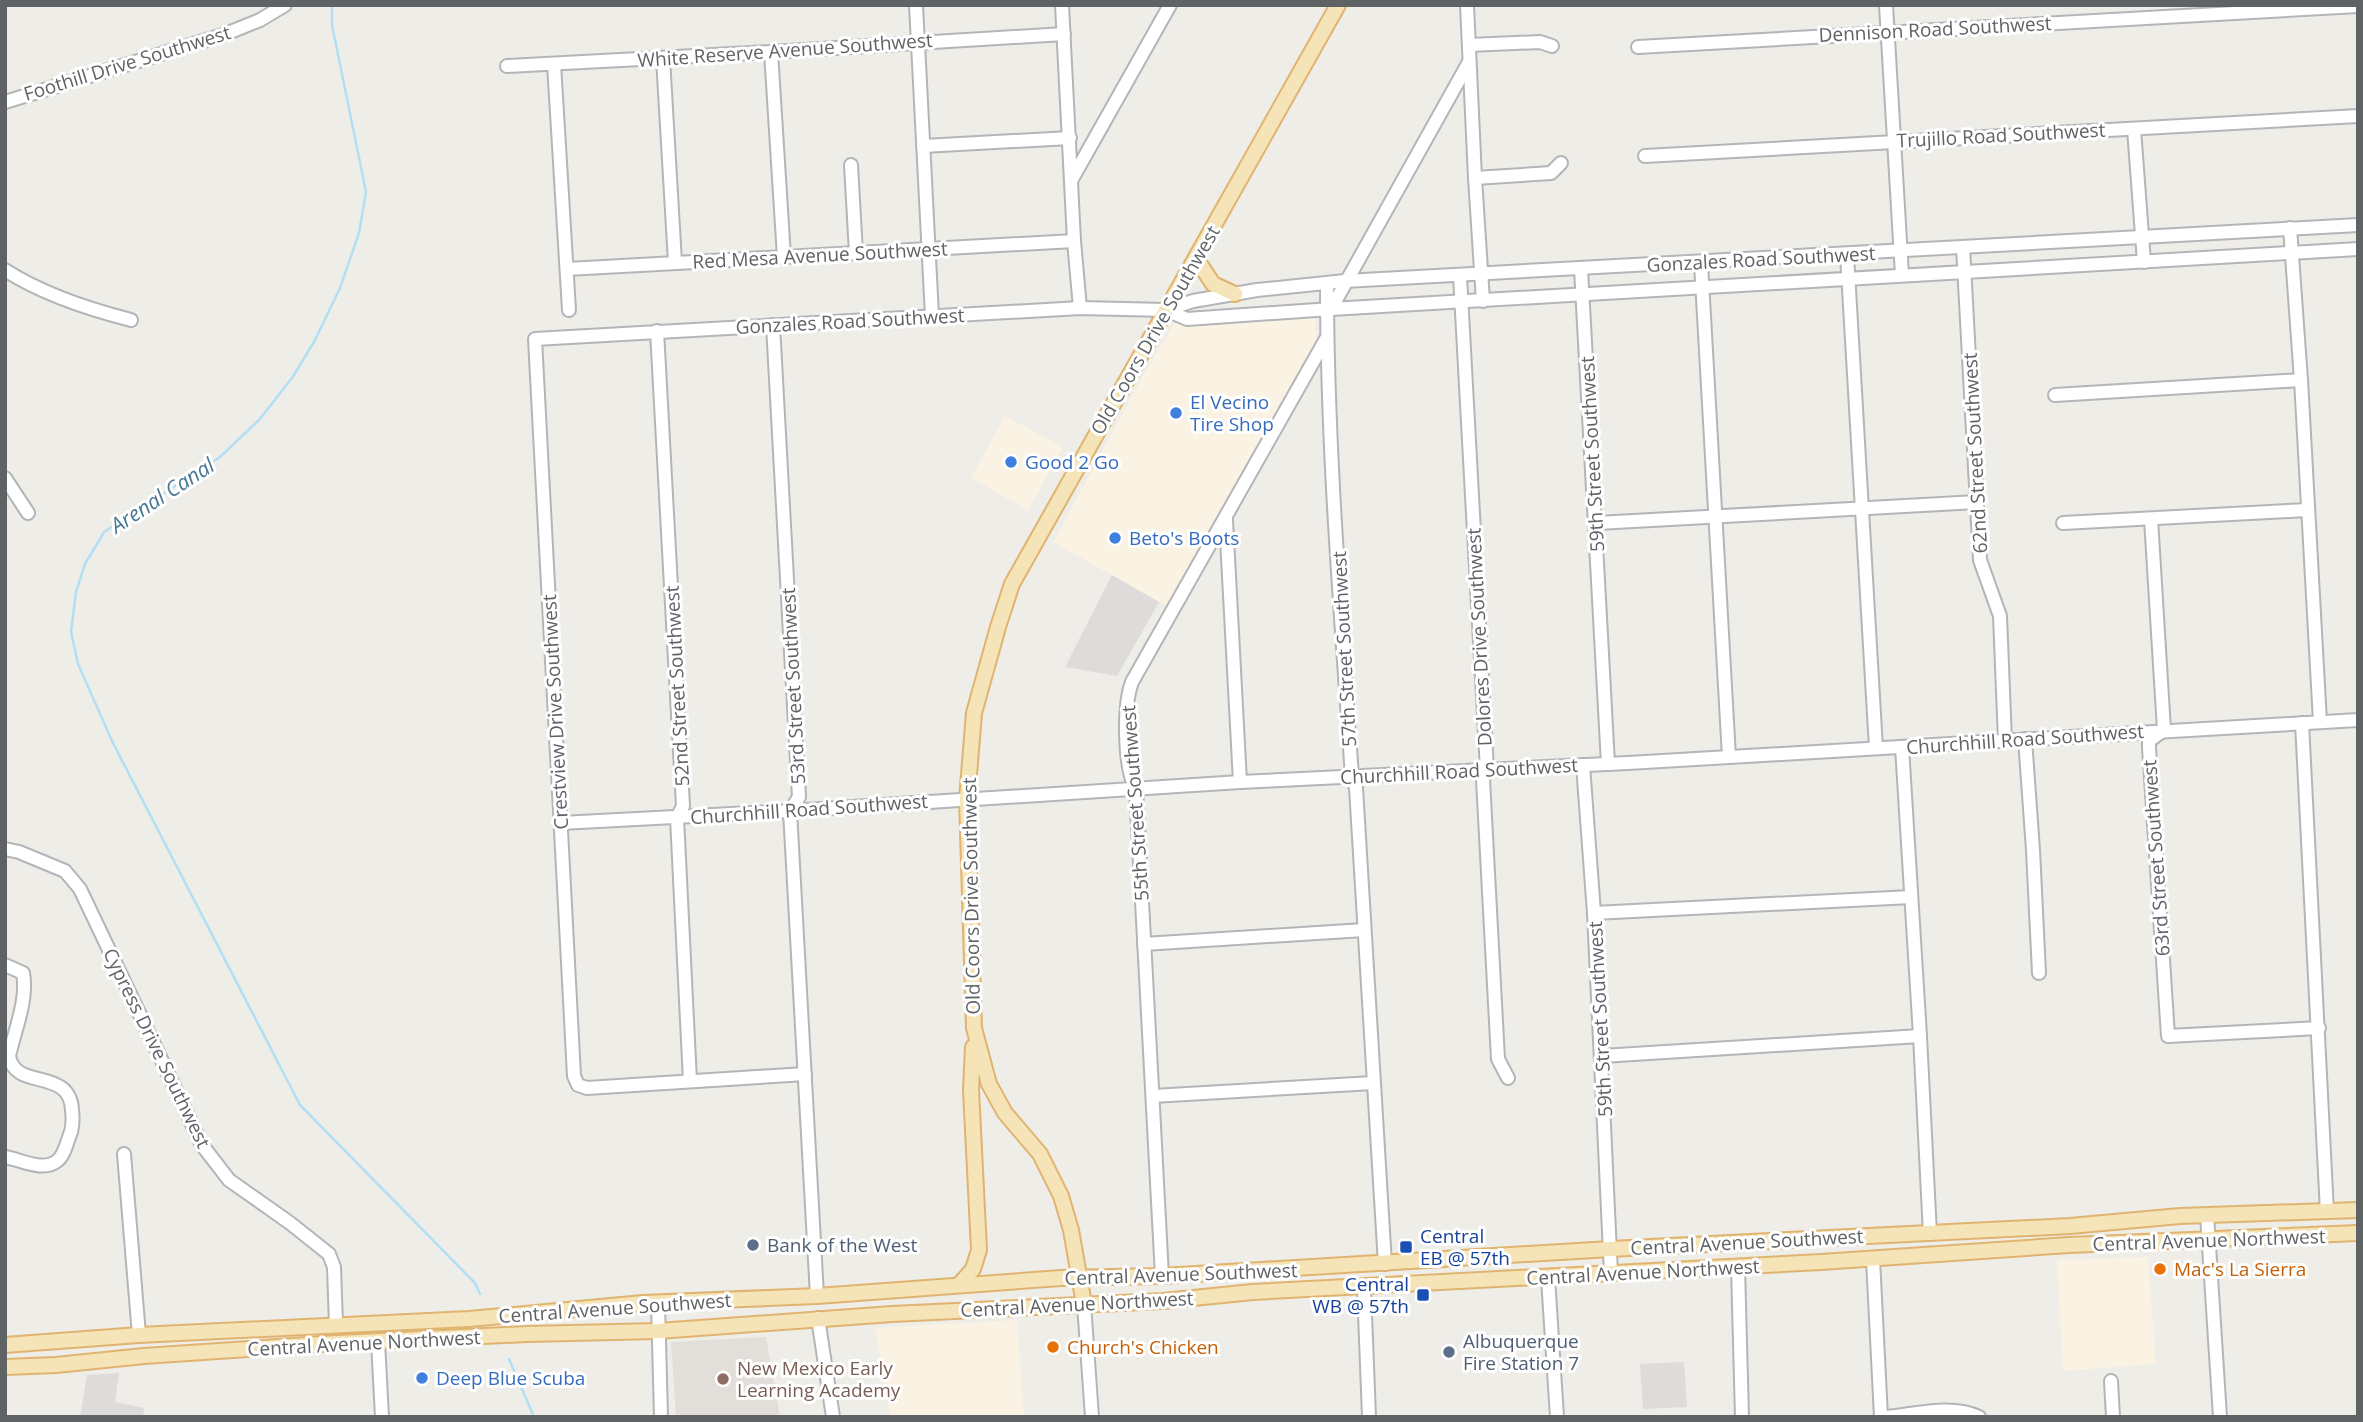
<svg xmlns="http://www.w3.org/2000/svg" width="2363" height="1422" viewBox="0 0 2363 1422" font-family="'Open Sans',sans-serif">
  <style>
    .commercial { fill: #faf2e2 }
    .industrial { fill: #dedcda }
    .education { fill: #e2ded9 }
    .lines { fill: none; stroke-linecap: round; stroke-linejoin: round }
    .stream { stroke: #b2dff4; stroke-width: 2.5 }
    .minor-casing { stroke: #b3b5b8; stroke-width: 16 }
    .major-casing { stroke: #e0b470; stroke-width: 18 }
    .minor { stroke: #fff; stroke-width: 12 }
    .major { stroke: #f5e4b7; stroke-width: 14 }
    .shop-dot { fill: #3f7fe0; stroke: #fff; stroke-width: 2.5 }
    .service-dot { fill: #5c6f8a; stroke: #fff; stroke-width: 2.5 }
    .transit-dot { fill: #1a4fb4; stroke: #fff; stroke-width: 2.5 }
    .food-dot { fill: #e8710a; stroke: #fff; stroke-width: 2.5 }
    .education-dot { fill: #8d6e63; stroke: #fff; stroke-width: 2.5 }
    .labels { text-anchor: middle; dominant-baseline: central; stroke-width: 6; stroke-linejoin: round; paint-order: stroke }
    .street-label { font-size: 19px; fill: #5f6366; stroke: #fff }
    .shop-label { font-size: 19px; fill: #366cbe; stroke: #fff; text-anchor: start }
    .transit-label { font-size: 19px; fill: #164399; stroke: #fff; text-anchor: start }
    .service-label { font-size: 19px; fill: #4e5e75; stroke: #fff; text-anchor: start }
    .food-label { font-size: 19px; fill: #c56008; stroke: #fff; text-anchor: start }
    .education-label { font-size: 19px; fill: #785e54; stroke: #fff; text-anchor: start }
    .water-label { font-size: 21px; font-style: italic; fill: #497794; stroke: #fff }
  </style>
  <rect width="100%" height="100%" fill="#efede8"/>
  <!-- commercial -->
  <g class="commercial">
    <polygon points="1315,317 1317,344 1168,605 1159,602 1053,542 1142,378 1174,324 1178,322"/>
    <polygon points="1005,416 1063,447 1028,510 971,478"/>
    <polygon points="2148,1257 2156,1364 2063,1371 2057,1260"/>
    <polygon points="1017,1320 1024,1417 890,1417 875,1328"/>
  </g>
  <!-- industrial -->
  <g class="industrial">
    <polygon points="1112,575 1159,602 1117,676 1065,667"/>
    <polygon points="1684,1362 1687,1407 1643,1409 1640,1364"/>
    <polygon points="119,1373 115,1402 144,1408 143,1417 80,1417 87,1375"/>
  </g>
  <!-- education -->
  <polygon class="education" points="766,1337 780,1417 676,1417 671,1342"/>
  <g class="lines">
    <!-- stream -->
    <g class="stream">
      <polyline points="332,5 332,25 366,192 359,233 340,288 315,340 292,378 259,420 220,457 104,532 85,564 76,592 71,632 78,664 113,743 300,1105 475,1283 480,1294"/>
      <polyline points="5,6 6,5"/>
      <polyline points="509,1359 534,1417"/>
    </g>
    <!-- minor casing -->
    <g class="minor-casing">
      <g id="minor">
        <polyline points="916,5 932,316"/>
        <polyline points="1062,5 1074,241 1080,308"/>
        <polyline points="1467,5 1475,178 1483,301"/>
        <polyline points="1886,5 1902,275"/>
        <polyline points="1469,45 1540,42 1552,46"/>
        <polyline points="1638,47 2358,6"/>
        <polyline points="771,52 784,257"/>
        <polyline points="663,58 675,262"/>
        <polyline points="554,64 569,310"/>
        <polyline points="507,66 771,52 1064,34"/>
        <polyline points="5,102 223,35 260,20 285,5"/>
        <polyline points="2134,129 2144,262"/>
        <polyline points="923,146 1070,138"/>
        <polyline points="1645,156 2358,116"/>
        <polyline points="851,165 856,253"/>
        <polyline points="1475,178 1551,173 1561,163"/>
        <polyline points="1072,179 1170,5"/>
        <polyline points="2290,228 2301,380 2320,722"/>
        <polyline points="1963,247 1980,560 2000,616 2005,741"/>
        <polyline points="1847,255 1876,748"/>
        <polyline points="1701,263 1729,757"/>
        <polyline points="567,269 1074,241"/>
        <polyline points="1581,269 1608,764"/>
        <path d="M5,270c37,24 83,39 126,50"/>
        <polyline points="1460,276 1487,770 1483,780 1498,1059 1508,1078"/>
        <path d="M1327,284c0,164 14,329 25,493l4,11 29,476"/>
        <polyline points="1331,309 1469,62"/>
        <polyline points="1166,310 1187,319 1331,309 2358,249"/>
        <polyline points="773,325 799,797 790,811 817,1296"/>
        <polyline points="657,331 683,806 677,818 690,1081"/>
        <polyline points="2055,395 2301,380"/>
        <polyline points="5,478 28,513"/>
        <polyline points="2151,519 2164,730 2149,741 2149,748 2168,1036 2319,1028"/>
        <polyline points="1226,520 1240,782"/>
        <polyline points="1597,523 1977,502"/>
        <polyline points="2063,523 2307,510"/>
        <polyline points="2302,723 2327,1212"/>
        <polyline points="2025,739 2033,850 2039,973"/>
        <polyline points="1902,747 1920,1036 1930,1234"/>
        <polyline points="1583,765 1594,913 1611,1274"/>
        <polyline points="561,823 790,811 1240,782 1628,763 2358,720"/>
        <polyline points="5,849 19,852 65,871 80,889 202,1145 229,1180 290,1223 329,1254 334,1267 336,1325"/>
        <polyline points="1594,913 1911,897"/>
        <polyline points="1144,944 1364,930"/>
        <path d="M5,965l18,8c5,27 -8,56 -14,83 6,35 61,11 63,54 1,8 1,14 -1,22 -4,9 -6,23 -14,29 -14,11 -35,-1 -52,-4"/>
        <polyline points="1602,1056 1920,1036"/>
        <polyline points="805,1074 587,1088 578,1085 574,1076 535,339 1080,308 1166,310 1193,301 1257,290 1345,281 2358,225"/>
        <polyline points="1153,1096 1373,1083"/>
        <polyline points="124,1154 139,1335"/>
        <polyline points="2207,1215 2220,1417"/>
        <polyline points="1873,1259 1881,1417"/>
        <polyline points="1738,1267 1742,1417"/>
        <path d="M1162,1276l-26,-487c-12,-21 -13,-83 -4,-107l194,-343"/>
        <polyline points="1548,1278 1557,1417"/>
        <polyline points="1364,1288 1369,1417"/>
        <polyline points="658,1303 661,1417"/>
        <polyline points="1084,1304 1092,1417"/>
        <polyline points="818,1318 833,1417"/>
        <polyline points="378,1342 382,1417"/>
        <polyline points="2111,1381 2113,1417"/>
        <path d="M1887,1417c30,-3 65,-13 92,0"/>
      </g>
    </g>
    <!-- major casing -->
    <g class="major-casing">
      <g id="major">
        <polyline points="1196,258 1213,284 1235,294"/>
        <polyline points="959,1285 973,1269 979,1250 971,1090 973,1047"/>
        <polyline points="1084,1304 1071,1230 1061,1196 1040,1154 1005,1113 989,1084 974,1028 967,799 974,713 998,627 1012,584 1338,5"/>
        <polyline points="5,1345 139,1335 469,1319 643,1303 817,1296 1061,1278 1162,1276 1610,1249 2070,1226 2180,1216 2358,1210"/>
        <polyline points="5,1367 56,1365 144,1356 337,1343 527,1334 658,1331 892,1314 1163,1301 1253,1292 1821,1262 2069,1245 2358,1233"/>
      </g>
    </g>
    <!-- minor -->
    <use href="#minor" class="minor"/>
    <!-- major -->
    <use href="#major" class="major"/>
  </g>
  <!-- markers -->
  <g class="shop-dot">
    <circle cx="1176" cy="413" r="7"/>
    <circle cx="1011" cy="462" r="7"/>
    <circle cx="1115" cy="538" r="7"/>
    <circle cx="422" cy="1378" r="7"/>
  </g>
  <g class="service-dot">
    <circle cx="753" cy="1245" r="7"/>
    <circle cx="1449" cy="1352" r="7"/>
  </g>
  <g class="transit-dot">
    <rect x="1399" y="1240" width="14" height="14" rx="3.5"/>
    <rect x="1416" y="1288" width="14" height="14" rx="3.5"/>
  </g>
  <g class="food-dot">
    <circle cx="2160" cy="1269" r="7"/>
    <circle cx="1053" cy="1347" r="7"/>
  </g>
  <circle class="education-dot" cx="723" cy="1379" r="7"/>
  <g class="labels">
    <!-- street labels -->
    <g class="street-label">
      <text transform="translate(1935 29) rotate(-3)">Dennison Road Southwest</text>
      <text transform="translate(785 50) rotate(-4)">White Reserve Avenue Southwest</text>
      <text transform="translate(127 63) rotate(-17)">Foothill Drive Southwest</text>
      <text transform="translate(2001 135) rotate(-3)">Trujillo Road Southwest</text>
      <text transform="translate(820 255) rotate(-3)">Red Mesa Avenue Southwest</text>
      <text transform="translate(1761 259) rotate(-3)">Gonzales Road Southwest</text>
      <text transform="translate(850 321) rotate(-3)">Gonzales Road Southwest</text>
      <text transform="translate(1155 330) rotate(-60)">Old Coors Drive Southwest</text>
      <text transform="translate(1975 453) rotate(-93)">62nd Street Southwest</text>
      <text transform="translate(1592 454) rotate(-93)">59th Street Southwest</text>
      <text transform="translate(1479 637) rotate(-93)">Dolores Drive Southwest</text>
      <text transform="translate(1344 649) rotate(-93)">57th Street Southwest</text>
      <text transform="translate(677 686) rotate(-93)">52nd Street Southwest</text>
      <text transform="translate(793 686) rotate(-93)">53rd Street Southwest</text>
      <text transform="translate(555 712) rotate(-93)">Crestview Drive Southwest</text>
      <text transform="translate(2025 739) rotate(-4)">Churchhill Road Southwest</text>
      <text transform="translate(1459 771) rotate(-3)">Churchhill Road Southwest</text>
      <text transform="translate(1135 803) rotate(-94)">55th Street Southwest</text>
      <text transform="translate(809 809) rotate(-4)">Churchhill Road Southwest</text>
      <text transform="translate(2156 858) rotate(-94)">63rd Street Southwest</text>
      <text transform="translate(971 896) rotate(-91)">Old Coors Drive Southwest</text>
      <text transform="translate(1600 1019) rotate(-93)">59th Street Southwest</text>
      <text transform="translate(157 1048) rotate(64)">Cypress Drive Southwest</text>
      <text transform="translate(2209 1240) rotate(-2)">Central Avenue Northwest</text>
      <text transform="translate(1747 1242) rotate(-3)">Central Avenue Southwest</text>
      <text transform="translate(1643 1272) rotate(-3)">Central Avenue Northwest</text>
      <text transform="translate(1181 1274) rotate(-2)">Central Avenue Southwest</text>
      <text transform="translate(1077 1304) rotate(-3)">Central Avenue Northwest</text>
      <text transform="translate(615 1308) rotate(-4)">Central Avenue Southwest</text>
      <text transform="translate(364 1343) rotate(-3)">Central Avenue Northwest</text>
    </g>
    <!-- shop labels -->
    <g class="shop-label">
      <text x="1190" y="402">El Vecino<tspan x="1190" dy="22">Tire Shop</tspan></text>
      <text x="1025" y="462">Good 2 Go</text>
      <text x="1129" y="538">Beto's Boots</text>
      <text x="436" y="1378">Deep Blue Scuba</text>
    </g>
    <!-- transit labels -->
    <g class="transit-label">
      <text x="1420" y="1236">Central<tspan x="1420" dy="22">EB @ 57th</tspan></text>
      <text x="1409" y="1284" text-anchor="end">Central<tspan x="1409" dy="22">WB @ 57th</tspan></text>
    </g>
    <!-- service labels -->
    <g class="service-label">
      <text x="767" y="1245">Bank of the West</text>
      <text x="1463" y="1341">Albuquerque<tspan x="1463" dy="22">Fire Station 7</tspan></text>
    </g>
    <!-- food labels -->
    <g class="food-label">
      <text x="2174" y="1269">Mac's La Sierra</text>
      <text x="1067" y="1347">Church's Chicken</text>
    </g>
    <!-- education labels -->
    <g class="education-label">
      <text x="737" y="1368">New Mexico Early<tspan x="737" dy="22">Learning Academy</tspan></text>
    </g>
    <!-- water labels -->
    <g class="water-label">
      <text transform="translate(162 495) rotate(-33)">Arenal Canal</text>
    </g>
  </g>
  <!-- border -->
  <rect width="2363" height="1422" fill="none" stroke="#5f6366" stroke-width="14"/>
</svg>
